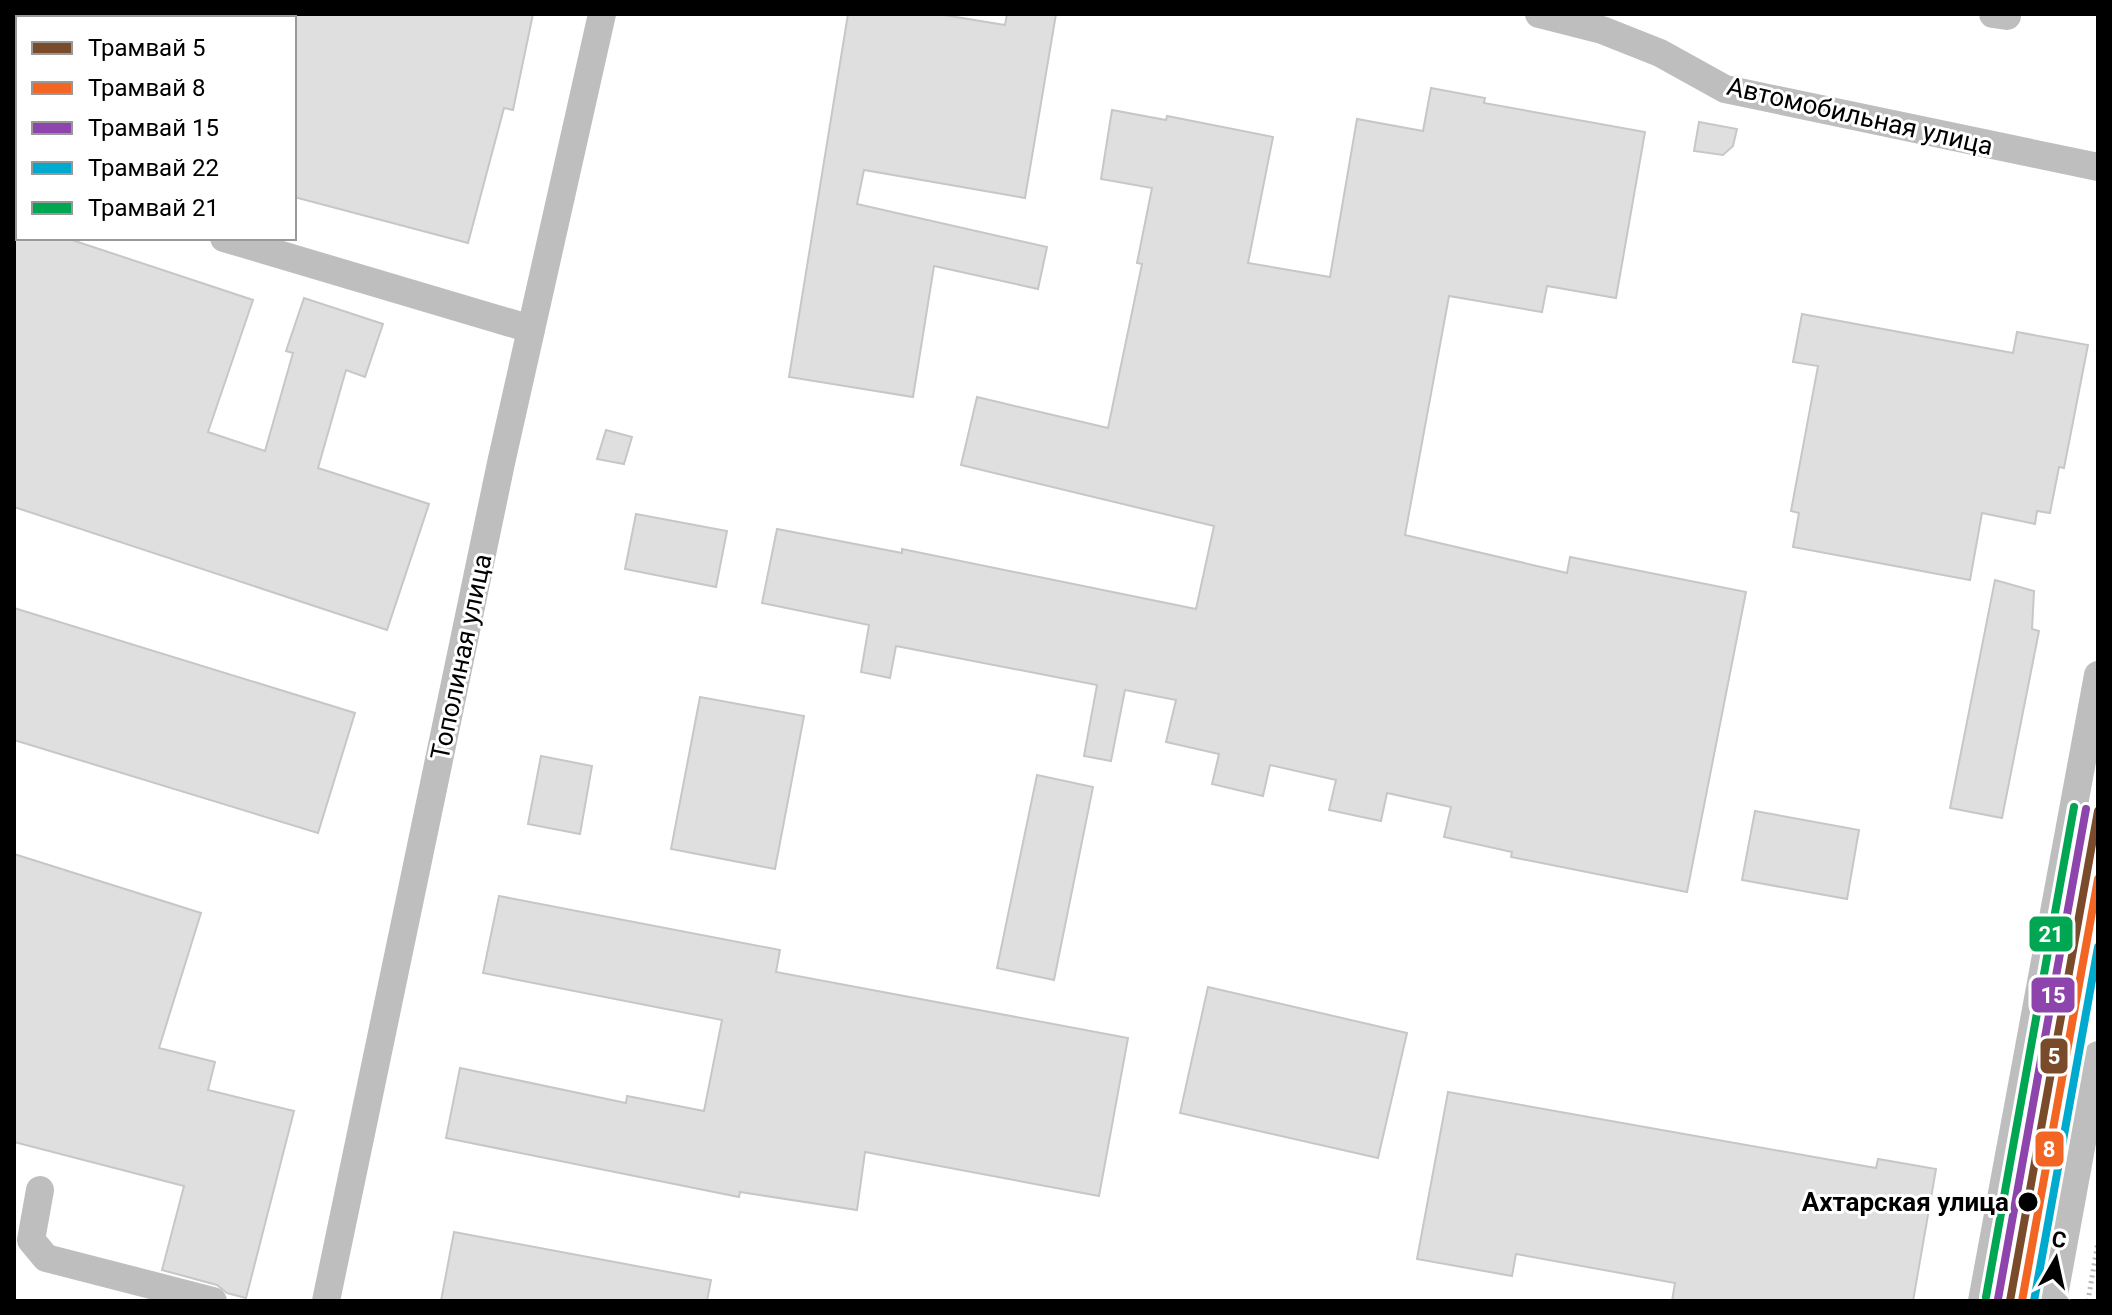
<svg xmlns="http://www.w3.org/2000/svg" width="2112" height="1315" viewBox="0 0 2112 1315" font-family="Roboto,sans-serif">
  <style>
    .building { fill: #dfdfdf; stroke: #c7c7c7; stroke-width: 2 }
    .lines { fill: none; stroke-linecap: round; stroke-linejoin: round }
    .path { stroke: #b9b9b9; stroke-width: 5; stroke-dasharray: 2 4; stroke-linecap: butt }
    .minor { stroke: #bebebe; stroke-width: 28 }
    .tram-1-casing { stroke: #fff; stroke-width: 14 }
    .tram-2-casing { stroke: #fff; stroke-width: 14 }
    .tram-3-casing { stroke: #fff; stroke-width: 14 }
    .tram-4-casing { stroke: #fff; stroke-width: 14 }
    .tram-5-casing { stroke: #fff; stroke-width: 14 }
    .tram-1 { stroke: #7a4b2a; stroke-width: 8 }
    .tram-2 { stroke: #f26522; stroke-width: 8 }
    .tram-3 { stroke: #8e44ad; stroke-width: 8 }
    .tram-4 { stroke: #00a9ce; stroke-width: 8 }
    .tram-5 { stroke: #00a651; stroke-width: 8 }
    .stop-dot { fill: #000; stroke: #fff; stroke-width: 3 }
    .labels { text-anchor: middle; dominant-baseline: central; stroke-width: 6; stroke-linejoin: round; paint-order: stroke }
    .street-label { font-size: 26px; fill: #000; stroke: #fff }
    .stop-label { font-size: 26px; font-weight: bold; fill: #000; stroke: #fff; text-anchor: end }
    .line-badge { stroke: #fff; stroke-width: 3 }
    .badge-label { font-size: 22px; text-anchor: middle; font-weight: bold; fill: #fff }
  </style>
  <rect width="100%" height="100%" fill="#fff"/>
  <!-- building -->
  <g class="building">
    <polygon points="294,14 533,14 513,110 504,108 468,243 294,197"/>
    <polygon points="848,14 938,14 1005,25 1007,14 1056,14 1025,198 864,170 857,204 1047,247 1038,289 934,266 913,397 789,377"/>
    <polygon points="1431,88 1485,98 1484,103 1645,132 1616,298 1547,286 1542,312 1449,296 1405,535 1567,573 1570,557 1746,592 1687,892 1511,857 1512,852 1444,837 1451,807 1387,793 1381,821 1329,810 1336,780 1270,765 1263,796 1212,784 1219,754 1166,742 1176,700 1125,690 1111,761 1084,756 1097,685 896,646 890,678 861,672 869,625 762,603 777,529 902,553 902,549 1196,609 1214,526 961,465 977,397 1108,428 1142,264 1137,263 1152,188 1101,179 1112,110 1166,120 1167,116 1273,137 1248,263 1330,277 1357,119 1423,131"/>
    <polygon points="1699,122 1737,129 1733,146 1723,155 1694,151"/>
    <polygon points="14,238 66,238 253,300 208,432 265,451 293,353 286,351 304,298 383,324 365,377 346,370 318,468 429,504 387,630 14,507"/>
    <polygon points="1802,314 2013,353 2017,332 2088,345 2064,468 2059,467 2050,513 2037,511 2035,524 1982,513 1970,580 1793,547 1799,513 1791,511 1818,366 1793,362"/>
    <polygon points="606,430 632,437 624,464 597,459"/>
    <polygon points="636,514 727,531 716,587 625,569"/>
    <polygon points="1995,580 2034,591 2032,629 2039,631 2002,818 1950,808"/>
    <polygon points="14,608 355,713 318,833 14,740"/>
    <polygon points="700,697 804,716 775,869 671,849"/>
    <polygon points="541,756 592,766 580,834 528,824"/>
    <polygon points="1037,775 1093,787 1054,980 997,968"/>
    <polygon points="1755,811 1859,830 1847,899 1742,880"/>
    <polygon points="14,854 201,913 159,1048 215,1062 208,1090 294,1111 246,1298 227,1293 217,1285 162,1270 184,1186 14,1142"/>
    <polygon points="499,896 780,950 776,972 1128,1038 1099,1196 865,1152 857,1210 740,1192 739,1197 446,1138 460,1068 626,1103 627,1096 704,1111 722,1020 483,973"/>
    <polygon points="1208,987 1407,1033 1378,1158 1180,1113"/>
    <polygon points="1448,1092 1876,1168 1878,1159 1936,1169 1913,1301 1672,1301 1675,1283 1516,1254 1512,1276 1417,1259"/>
    <polygon points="454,1232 711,1280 707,1301 441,1301"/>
  </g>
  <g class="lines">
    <!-- path -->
    <polyline class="path" points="2088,1301 2098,1242"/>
    <!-- minor -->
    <g class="minor">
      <polyline points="1539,14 1602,30 1660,53 1725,89 2098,167"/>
      <polyline points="1993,14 2007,16"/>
      <polyline points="14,18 15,14"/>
      <polyline points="14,176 18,177"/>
      <polyline points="224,238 531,329"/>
      <polyline points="40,1190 31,1240 46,1258 213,1301"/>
      <polyline points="326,1301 501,463 602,14"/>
      <polyline points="1982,1301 2098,675"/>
      <polyline points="2053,1301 2098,1055"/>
    </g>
    <!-- tram-1 casing -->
    <g class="tram-1-casing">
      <polyline id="tram-1" points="2010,1301 2098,811"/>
    </g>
    <!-- tram-2 casing -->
    <g class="tram-2-casing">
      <polyline id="tram-2" points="2022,1301 2098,879"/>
    </g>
    <!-- tram-3 casing -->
    <g class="tram-3-casing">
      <polyline id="tram-3" points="1998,1299 2086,809"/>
    </g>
    <!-- tram-4 casing -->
    <g class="tram-4-casing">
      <polyline id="tram-4" points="2034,1301 2098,947"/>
    </g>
    <!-- tram-5 casing -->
    <g class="tram-5-casing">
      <polyline id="tram-5" points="1986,1297 2074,807"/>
    </g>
    <!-- tram-1 -->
    <use href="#tram-1" class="tram-1"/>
    <!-- tram-2 -->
    <use href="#tram-2" class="tram-2"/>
    <!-- tram-3 -->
    <use href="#tram-3" class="tram-3"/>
    <!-- tram-4 -->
    <use href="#tram-4" class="tram-4"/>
    <!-- tram-5 -->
    <use href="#tram-5" class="tram-5"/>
  </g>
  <!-- markers -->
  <circle class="stop-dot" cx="2028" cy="1202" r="11"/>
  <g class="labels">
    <!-- street labels -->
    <g class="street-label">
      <text transform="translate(1860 116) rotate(13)">Автомобильная улица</text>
      <text transform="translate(461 657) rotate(-78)">Тополиная улица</text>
    </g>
    <!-- stop labels -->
    <g class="stop-label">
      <text x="2009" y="1202">Ахтарская улица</text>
    </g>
  </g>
  <g class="line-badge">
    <rect x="2028" y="915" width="46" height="38" rx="8" fill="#00a651"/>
    <rect x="2030" y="976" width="46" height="38" rx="8" fill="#8e44ad"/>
    <rect x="2039" y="1037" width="30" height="38" rx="8" fill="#7a4b2a"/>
    <rect x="2034" y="1130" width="31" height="38" rx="8" fill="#f26522"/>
  </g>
  <g class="badge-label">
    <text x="2051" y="942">21</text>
    <text x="2053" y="1003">15</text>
    <text x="2054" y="1064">5</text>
    <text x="2049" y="1157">8</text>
  </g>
  <!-- border -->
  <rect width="2112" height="1315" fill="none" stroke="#000000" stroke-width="32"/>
  <!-- legend -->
  <rect x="16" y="16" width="280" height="224" fill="#ffffff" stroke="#999999" stroke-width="2"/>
  <rect x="32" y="42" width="40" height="12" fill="#7a4b2a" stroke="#999999" stroke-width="2"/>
  <text x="88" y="56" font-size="24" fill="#000000">Трамвай 5</text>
  <rect x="32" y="82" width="40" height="12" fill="#f26522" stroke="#999999" stroke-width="2"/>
  <text x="88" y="96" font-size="24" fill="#000000">Трамвай 8</text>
  <rect x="32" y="122" width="40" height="12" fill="#8e44ad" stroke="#999999" stroke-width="2"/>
  <text x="88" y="136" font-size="24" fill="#000000">Трамвай 15</text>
  <rect x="32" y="162" width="40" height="12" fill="#00a9ce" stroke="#999999" stroke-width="2"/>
  <text x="88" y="176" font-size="24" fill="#000000">Трамвай 22</text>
  <rect x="32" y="202" width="40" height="12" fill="#00a651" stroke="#999999" stroke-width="2"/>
  <text x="88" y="216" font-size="24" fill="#000000">Трамвай 21</text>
  <!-- north arrow -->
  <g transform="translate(2056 1259) rotate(9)" stroke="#ffffff" stroke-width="6" paint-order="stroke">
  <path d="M0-6L14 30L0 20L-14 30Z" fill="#000000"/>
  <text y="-12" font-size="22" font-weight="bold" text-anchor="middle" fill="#000000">С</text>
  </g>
</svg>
